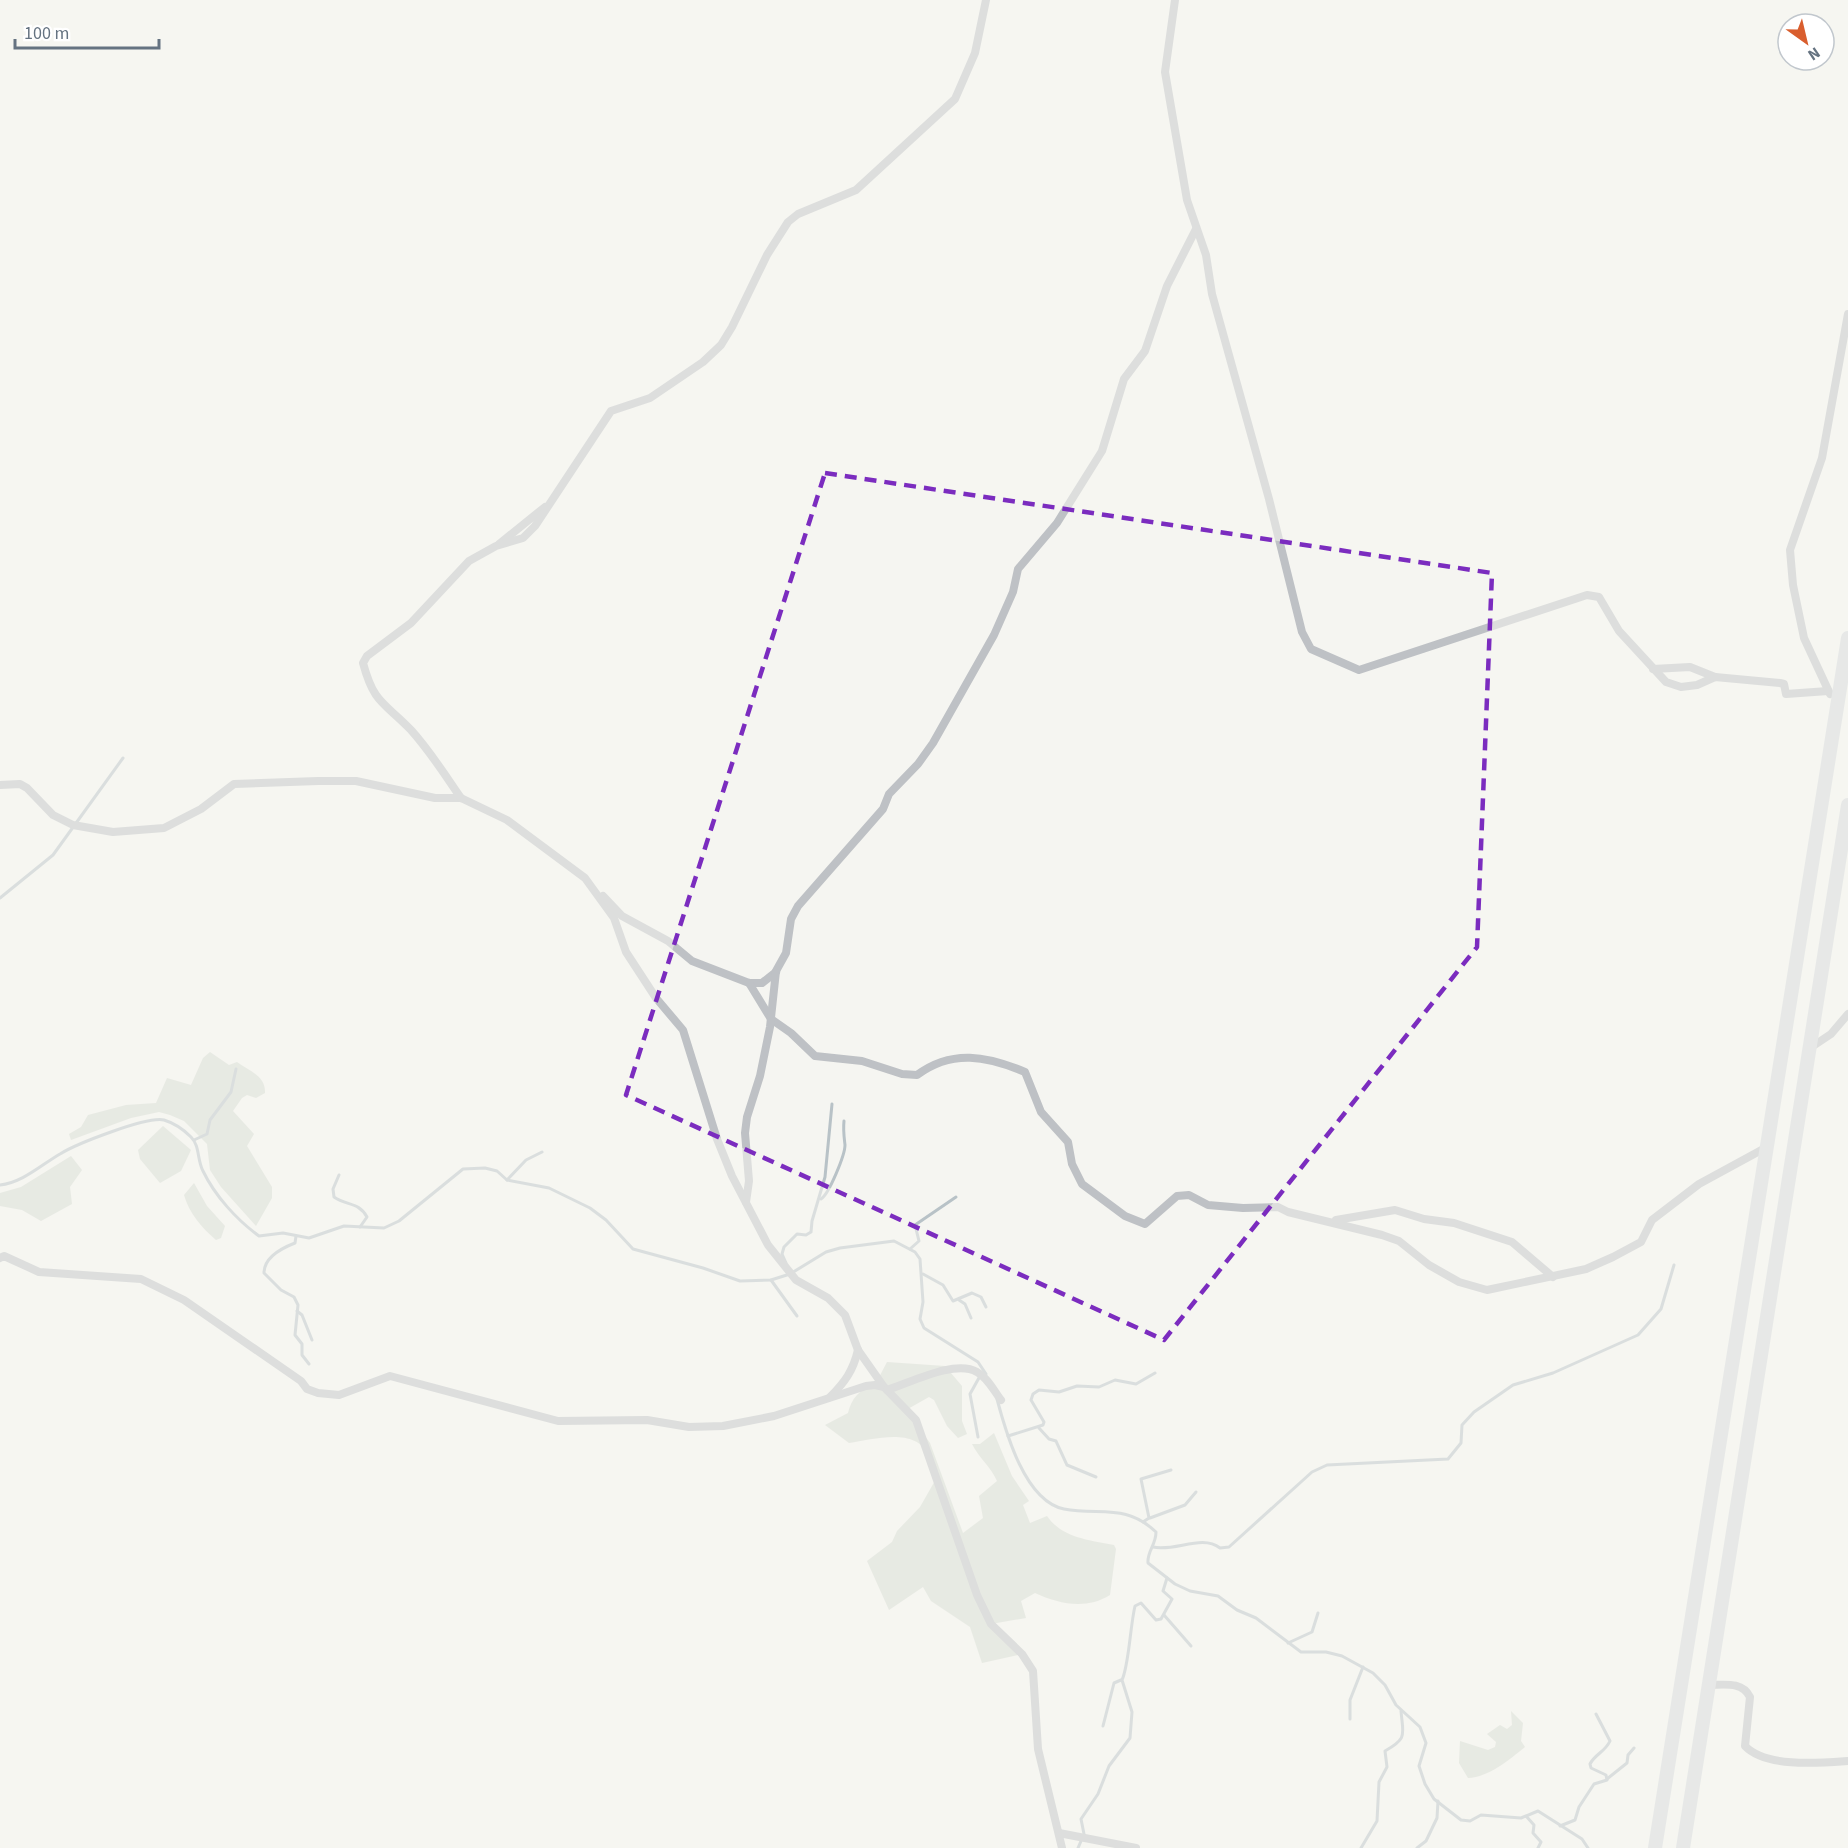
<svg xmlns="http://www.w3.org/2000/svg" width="1848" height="1848" viewBox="0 0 1848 1848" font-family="'Source Sans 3',sans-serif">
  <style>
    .green { fill: #d6dbd3 }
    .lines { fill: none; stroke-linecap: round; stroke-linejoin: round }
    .stream { stroke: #b8c2c7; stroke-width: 3 }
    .minor { stroke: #bec1c5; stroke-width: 8 }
    .trunk { stroke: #d4d8dc; stroke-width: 14 }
    .marked { fill: none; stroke: #7b2cbf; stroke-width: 4.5; stroke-dasharray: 12 8; stroke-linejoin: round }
  </style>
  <rect width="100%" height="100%" fill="#f5f5f1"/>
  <!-- green -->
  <g class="green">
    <path d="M210,1052l19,13 8,-3c12,9 29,14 28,31l-9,5 -9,-3 -5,3 -9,13 21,23 -7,12 25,41v11l-16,28 -35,-39 -11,-17 -3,-26 -23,-23 -14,-6 -11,-3 -28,6 -60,22 -2,-6 12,-7 7,-12 38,-10 30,-2 11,-25 24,7 12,-27z"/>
    <polygon points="163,1126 191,1150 181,1171 160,1183 140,1159 138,1150"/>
    <polygon points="71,1156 82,1170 70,1187 72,1204 41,1221 22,1210 0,1206 0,1193 21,1187"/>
    <path d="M194,1183l13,23 18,20 -4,12 -5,2c-14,-12 -27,-27 -32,-45z"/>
    <path d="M887,1362l58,4 17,20v35l5,13 -9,4 -11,-12 -13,-26 -5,-3 -23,13 24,33 33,90 20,-15 -4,-22 18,-15c-6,-14 -18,-23 -25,-37h8l14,-11 18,43 17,25 -6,4 7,18 17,-7c15,22 42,24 67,29l2,4 -6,46c-24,15 -51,9 -75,-2l-14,8 5,17 -35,6 31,30 -40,9 -12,-36 -39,-26 -8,-14 -34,23 -22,-49 25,-19 5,-11 23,-24 16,-28c-2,-7 -4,-16 -7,-23 -13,-30 -56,-16 -80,-13l-24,-18 23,-12c3,-14 12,-25 27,-28z"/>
    <path d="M1511,1711l12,12 -2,18 4,6c-16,13 -36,30 -57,31l-9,-15 1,-22 28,9 7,-3 1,-5 -9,-8 13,-9 7,4 5,-4z"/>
  </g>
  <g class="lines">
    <!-- stream -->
    <g class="stream">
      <polyline points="0,898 53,855 123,758"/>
      <polyline points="194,1140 207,1134 210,1120 231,1092 236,1069"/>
      <path d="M339,1175l-6,14 1,8c13,9 25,5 33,20l-7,10"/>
      <polyline points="507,1180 526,1160 542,1152"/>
      <path d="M0,1185c22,-2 41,-20 60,-31 16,-10 87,-38 104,-34 10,3 20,10 27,17 9,9 6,23 12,34 12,25 34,49 56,65l24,-3 26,5 35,-12 40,2 15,-7 64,-52 22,-1 12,3 10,9 42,8 41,20 16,12 27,29 70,19 37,13 31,-1 19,-6 36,-22 14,-4 54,-7 21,11 5,7 3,43 -3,17 4,9 54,34 8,12"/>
      <path d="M821,1199c8,-5 24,-44 24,-54 -1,-9 -2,-15 -1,-24"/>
      <path d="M296,1236l-1,7c-13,5 -31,14 -31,30l17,17 13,7 4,8 -3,30 7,9v11l7,9"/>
      <polyline points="910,1249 919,1241 915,1225 956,1197"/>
      <polyline points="786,1263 782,1254 784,1247 797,1234 806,1235 811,1232 812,1221 825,1177 832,1104"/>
      <polyline points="923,1274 943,1285 953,1301 972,1293 981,1297 986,1307"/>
      <polyline points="771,1280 797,1316"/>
      <polyline points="959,1300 965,1304 971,1318"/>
      <polyline points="297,1311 302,1315 312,1340"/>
      <path d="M997,1399c9,34 28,102 67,110 36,7 61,-6 92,23 0,13 -9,19 -8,31l27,21 15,7 28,5 19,14 19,8 45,34h25l16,4 31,17 12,12 11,20 24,22 6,16 -7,23 6,18 9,15 27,21 9,1 11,-6 40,3 17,-7 44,28 6,9"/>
      <polyline points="1039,1428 1049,1439 1056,1441 1067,1465 1096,1477"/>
      <polyline points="1008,1436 1043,1425 1044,1422 1031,1400 1033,1394 1039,1390 1059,1392 1077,1386 1099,1387 1115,1380 1136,1384 1155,1373"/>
      <polyline points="978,1437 970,1394 980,1376"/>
      <polyline points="1150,1518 1185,1505 1196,1492"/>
      <polyline points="1143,1522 1149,1518 1141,1479 1171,1470"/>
      <path d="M1153,1547c22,5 49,-13 67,1l9,-1 83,-75 15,-7 121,-6 13,-16 1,-18 12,-13 39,-27 40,-12 85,-38 23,-26 13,-44"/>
      <polyline points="1164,1615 1191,1646"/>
      <polyline points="1288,1643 1312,1632 1318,1613"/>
      <polyline points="1350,1719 1350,1700 1363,1667"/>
      <polyline points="1103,1726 1114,1683 1121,1680"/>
      <polyline points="1607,1779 1627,1763 1628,1755 1634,1748"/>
      <polyline points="1526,1816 1534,1825 1533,1833 1541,1842 1538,1848"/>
      <path d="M1560,1826l15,-6 4,-13 15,-23 13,-4 -1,-5 -15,-7 -1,-4c5,-10 15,-12 20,-23l-14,-27"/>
      <path d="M1078,1848l6,-14 -3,-15 17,-25 11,-28 21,-28 2,-26 -10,-32c7,-15 8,-53 13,-74l6,-3 15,17 5,-1 11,-20 -9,-8 4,-13"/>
      <path d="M1361,1848l16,-27 2,-39 8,-15 -2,-16c23,-13 18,-16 16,-40"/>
      <polyline points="1417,1848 1426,1841 1437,1818 1438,1801"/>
    </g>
    <!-- minor -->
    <g class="minor">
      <polyline points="1175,0 1165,72 1187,200 1206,255 1212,294 1269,499 1302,632 1311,649 1359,670 1587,595 1599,597 1619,631 1666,682 1681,687 1697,685 1715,677 1780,683 1784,684 1786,694 1828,691"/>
      <polyline points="499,544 545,507"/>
      <polyline points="1653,669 1690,667 1715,677"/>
      <polyline points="1830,694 1804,638 1793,585 1790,550 1822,458 1848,314"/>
      <polyline points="0,785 20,784 27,788 53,815 73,825 113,832 164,828 201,809 234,784 318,781 356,781 435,798 461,798 507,820 585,878 614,918 626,952 656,998 683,1030 717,1139 732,1176 768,1245 796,1280 828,1298 845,1315 858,1350 884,1387"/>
      <path d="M461,798c-16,-23 -31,-47 -50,-68 -27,-28 -37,-26 -48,-67l4,-7 44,-33 58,-62 27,-15 27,-8 12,-12 76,-115 39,-13 53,-36 18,-17 11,-18 35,-72 21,-33 10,-8 58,-24 99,-91 20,-46 11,-53"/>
      <polyline points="603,896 622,916 668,941 692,961 749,983 762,983 776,972"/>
      <path d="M749,983l22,36 20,14 24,23 47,5 40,13 15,1c35,-26 70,-19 108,-3l16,40 27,30 4,22 10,20 43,32 20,8 32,-28 12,-1 19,10 35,3 35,-1 10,5 94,23 17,6 30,24 30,17 28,8 99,-21 27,-12 28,-15 11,-22 47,-36 68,-37"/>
      <polyline points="1810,1048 1831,1034 1848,1014"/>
      <polyline points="746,1202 749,1181 745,1133 747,1117 760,1076 770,1027 776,971 786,953 791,919 798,906 883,809 889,794 918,764 933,743 994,635 1013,592 1018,569 1057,523 1102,451 1124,379 1145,351 1167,286 1196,229"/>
      <polyline points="1336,1220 1395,1210 1424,1219 1454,1223 1512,1242 1553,1277"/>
      <polyline points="0,1258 4,1256 39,1272 141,1279 184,1300 301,1381 307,1389 318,1393 339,1395 390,1376 558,1421 647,1420 689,1427 723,1426 774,1416 866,1386 875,1385 884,1387 916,1420 977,1595 991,1624 1022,1654 1033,1671 1038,1749 1062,1848"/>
      <path d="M887,1390c23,-7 68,-31 90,-18 11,6 17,19 24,28"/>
      <path d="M830,1397c15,-15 23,-26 28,-47"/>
      <path d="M1709,1685c15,0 33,-4 41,12l-5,49c21,22 75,17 103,15"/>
      <polyline points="1059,1833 1136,1848"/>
    </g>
    <!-- trunk -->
    <g class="trunk">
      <polyline points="1655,1848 1848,638"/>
      <polyline points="1683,1848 1848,805"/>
    </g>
  </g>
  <!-- marked area -->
  <path d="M0 0H1848V1848H0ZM825,473l667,100 -15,374 -313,393 -538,-245z" fill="#f5f5f1" fill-opacity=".55" fill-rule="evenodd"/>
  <path class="marked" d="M825,473l667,100 -15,374 -313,393 -538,-245z"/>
  <!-- north arrow -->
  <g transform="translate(1806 42) rotate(146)"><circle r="28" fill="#ffffff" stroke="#c1c7cd" stroke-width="1.5"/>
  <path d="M0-4.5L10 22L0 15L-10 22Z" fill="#d95e2e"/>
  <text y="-9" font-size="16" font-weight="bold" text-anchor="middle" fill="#657381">N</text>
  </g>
  <!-- scale -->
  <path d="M15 39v9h144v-9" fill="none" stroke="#657381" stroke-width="3"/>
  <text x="24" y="39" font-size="18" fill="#657381" stroke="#ffffff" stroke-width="4.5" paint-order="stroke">100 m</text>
</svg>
